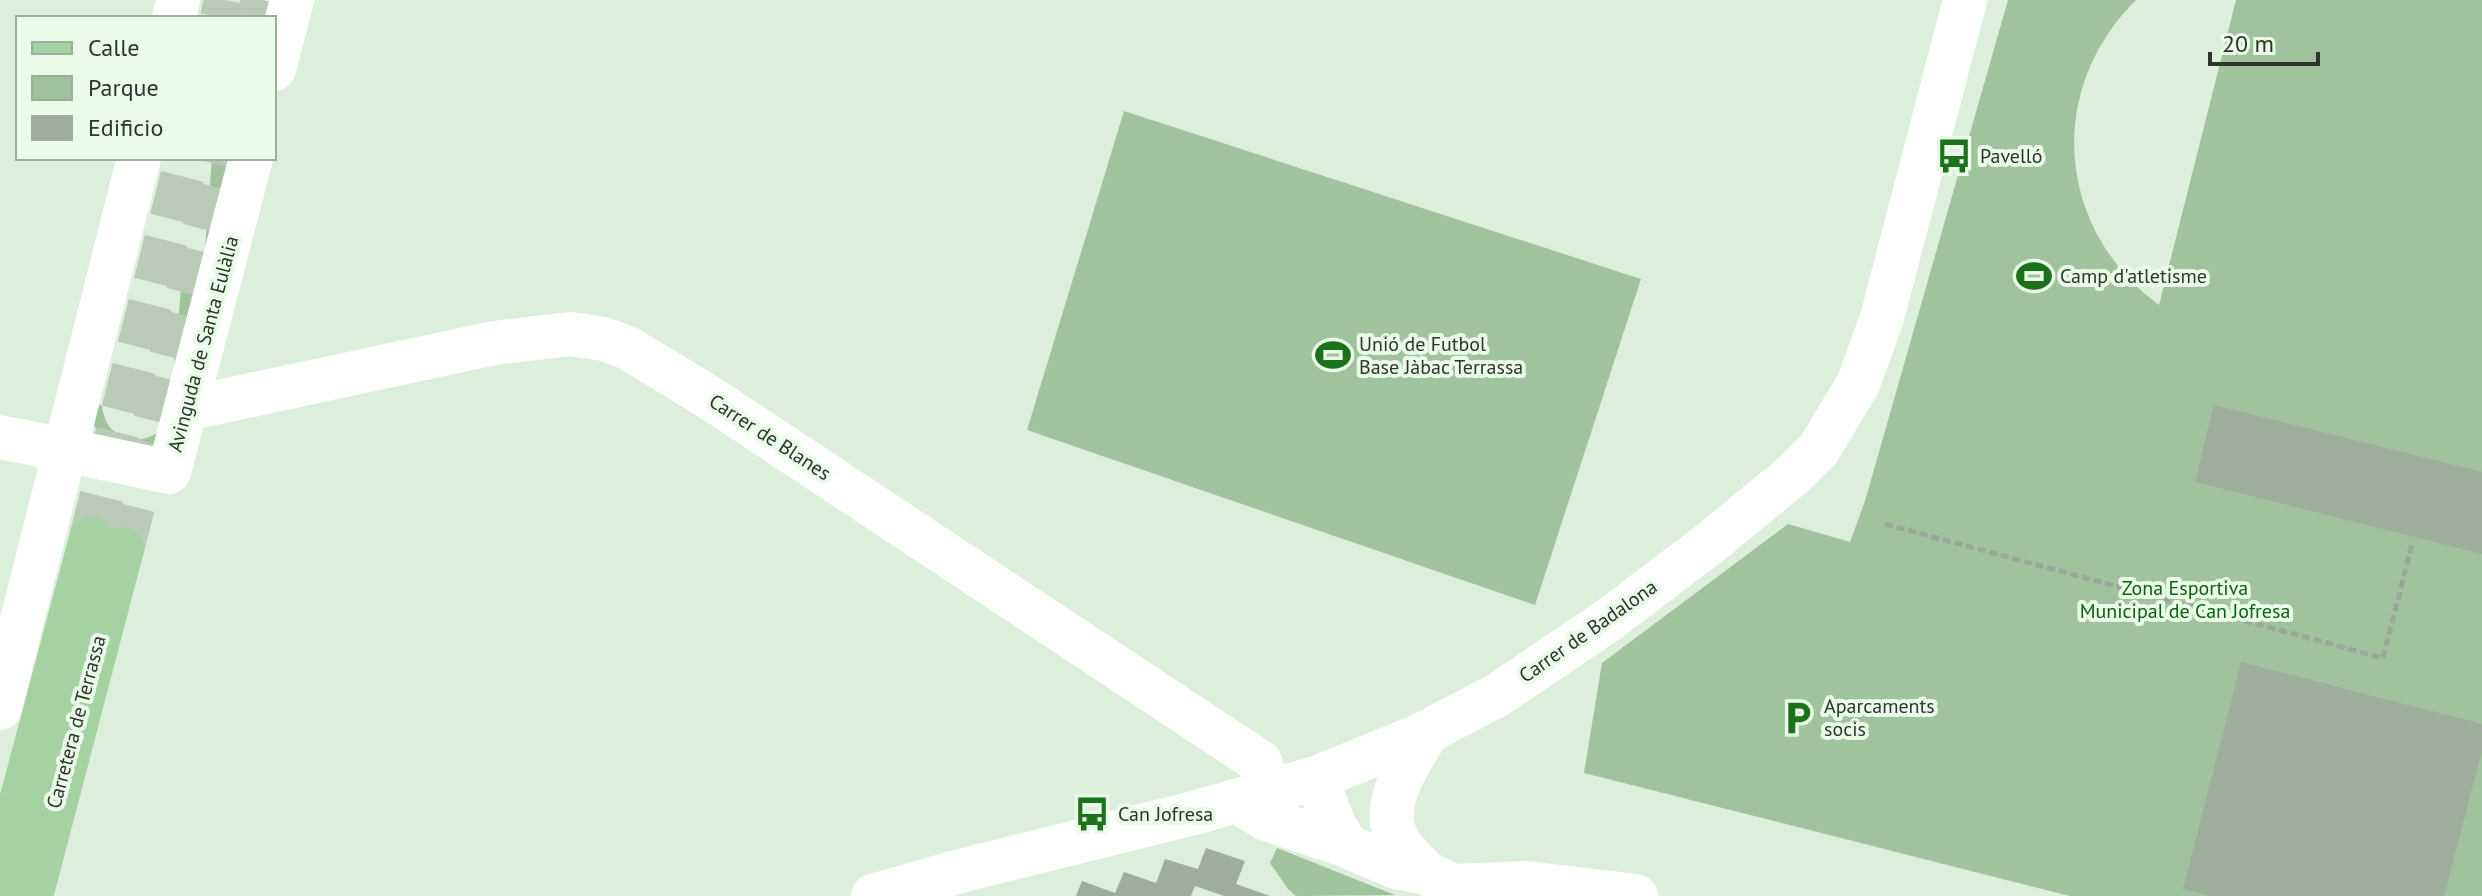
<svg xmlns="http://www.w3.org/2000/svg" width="2482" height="896" viewBox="0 0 2482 896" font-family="'PT Sans',sans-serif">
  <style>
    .green { fill: #a0c29d }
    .building { fill: #9daf9b }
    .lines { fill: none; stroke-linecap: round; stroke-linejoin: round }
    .major-tunnel { stroke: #b9cab7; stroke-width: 44; stroke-dasharray: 44 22; stroke-linecap: butt }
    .path { stroke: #9aa898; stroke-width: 5; stroke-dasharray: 8 4; stroke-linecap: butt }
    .minor { stroke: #fff; stroke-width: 44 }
    .major { stroke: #a6d1a3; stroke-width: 44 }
    .labels { text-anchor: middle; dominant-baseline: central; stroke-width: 8; stroke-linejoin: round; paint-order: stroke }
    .poi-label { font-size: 20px; fill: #2d342c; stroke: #e9fce7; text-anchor: start }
    .street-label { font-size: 20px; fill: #2d342c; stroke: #e9fce7 }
    .park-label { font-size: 20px; fill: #0c5e0d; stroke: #e9fce7 }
  </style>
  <rect width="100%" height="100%" fill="#dcefda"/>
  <!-- green -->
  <g class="green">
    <path d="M2008,0h128c-91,90 -80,229 23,305l77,-305h246v896h-412l-486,-123 18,-110 186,-139 62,18 15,-41z"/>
    <polygon points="1124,111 1641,279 1535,605 1027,430"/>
    <polygon points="212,158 237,158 172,394 183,265 189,266 188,273 203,276"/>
    <path d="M93,402l9,4c3,29 30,43 55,27v15l-58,-11 -7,-18z"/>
    <polygon points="1277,848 1395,895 1296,896 1288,889 1270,863"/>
  </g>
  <!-- building -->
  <g class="building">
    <polygon points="2214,405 2482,472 2482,554 2195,482"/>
    <polygon points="2241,662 2482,724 2482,751 2444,896 2210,896 2183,889"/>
    <polygon points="1206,848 1245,861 1236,884 1270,896 1224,896 1195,886 1191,896 1076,896 1082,881 1115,893 1124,872 1156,883 1165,859 1198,869"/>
  </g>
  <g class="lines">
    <!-- major-tunnel -->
    <g class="major-tunnel">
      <polyline points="222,18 226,0"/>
      <polyline points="258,18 263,0"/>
      <polyline points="91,539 187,158"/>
      <polyline points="122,549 223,158"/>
    </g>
    <!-- path -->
    <polyline class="path" points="1885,524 2383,658 2412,544"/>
    <!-- minor -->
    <g class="minor">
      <polyline points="174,18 178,0"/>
      <polyline points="274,69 292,0"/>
      <polyline points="139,158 65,450 169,472 251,158"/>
      <polyline points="186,409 494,343 570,334 604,339 628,348 710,398 1260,762 1269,792"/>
      <polyline points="0,437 65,450 0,708"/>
      <polyline points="1316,778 1334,825 1347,846 1396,867 1426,873 1477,896"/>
      <polyline points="1237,801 1266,819 1347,846"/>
      <path d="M1426,873c-8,-9 -19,-19 -26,-29 -24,-37 9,-81 28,-113"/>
      <polyline points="1455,886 1527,883 1636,896"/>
      <polyline points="873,896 960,871 1194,813 1316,778 1417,737 1496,696 1610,619 1710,543 1794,474 1819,449 1858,384 1882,318 1965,0"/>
    </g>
    <!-- major -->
    <g class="major">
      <polyline points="0,880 91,539"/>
      <polyline points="31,896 122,549"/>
    </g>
  </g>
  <!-- icons -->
  <defs>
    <g id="bus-bare" transform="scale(2.76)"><path d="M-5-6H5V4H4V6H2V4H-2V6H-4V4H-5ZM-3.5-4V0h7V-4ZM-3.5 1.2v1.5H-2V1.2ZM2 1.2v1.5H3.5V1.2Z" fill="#1c711b" stroke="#e9fce7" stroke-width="2.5" paint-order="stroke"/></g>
    <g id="stadium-bare" transform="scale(2.76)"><path d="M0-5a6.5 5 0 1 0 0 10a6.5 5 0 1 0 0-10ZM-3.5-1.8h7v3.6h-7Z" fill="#1c711b" stroke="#e9fce7" stroke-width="2.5" paint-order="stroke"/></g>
    <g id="parking-bare" transform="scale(2.76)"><path d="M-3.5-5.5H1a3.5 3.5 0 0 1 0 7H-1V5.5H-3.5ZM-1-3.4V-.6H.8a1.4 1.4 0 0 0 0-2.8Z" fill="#1c711b" stroke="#e9fce7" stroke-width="2.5" paint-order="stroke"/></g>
  </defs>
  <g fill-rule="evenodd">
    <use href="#bus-bare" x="1954" y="156"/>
    <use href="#stadium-bare" x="2034" y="276"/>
    <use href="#stadium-bare" x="1333" y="355"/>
    <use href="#parking-bare" x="1798" y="718"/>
    <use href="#bus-bare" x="1092" y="814"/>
  </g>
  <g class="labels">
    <!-- poi labels -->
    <g class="poi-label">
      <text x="1980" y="156">Pavelló</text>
      <text x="2060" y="276">Camp d'atletisme</text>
      <text x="1359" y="344">Unió de Futbol<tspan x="1359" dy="23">Base Jàbac Terrassa</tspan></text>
      <text x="1824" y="706">Aparcaments<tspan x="1824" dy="23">socis</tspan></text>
      <text x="1118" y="814">Can Jofresa</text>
    </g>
    <!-- street labels -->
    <g class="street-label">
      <text transform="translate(203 344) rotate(-75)">Avinguda de Santa Eulàlia</text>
      <text transform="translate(770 437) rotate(33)">Carrer de Blanes</text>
      <text transform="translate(1588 631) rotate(-35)">Carrer de Badalona</text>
      <text transform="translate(76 722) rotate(-75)">Carretera de Terrassa</text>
    </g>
    <!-- park labels -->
    <g class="park-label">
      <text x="2185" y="588">Zona Esportiva<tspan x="2185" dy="23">Municipal de Can Jofresa</tspan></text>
    </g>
  </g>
  <!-- legend -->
  <rect x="16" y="16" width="260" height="144" fill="#e9fce7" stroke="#9eac9c" stroke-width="2"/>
  <rect x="32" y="42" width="40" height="12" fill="#a6d1a3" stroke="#9eac9c" stroke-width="2"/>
  <text x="88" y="56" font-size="24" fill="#2d342c">Calle</text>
  <rect x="32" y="76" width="40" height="24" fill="#a0c29d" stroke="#9eac9c" stroke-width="2"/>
  <text x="88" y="96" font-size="24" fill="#2d342c">Parque</text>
  <rect x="32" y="116" width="40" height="24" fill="#9daf9b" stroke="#9eac9c" stroke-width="2"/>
  <text x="88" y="136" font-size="24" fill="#2d342c">Edificio</text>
  <!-- scale -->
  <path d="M2210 52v12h108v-12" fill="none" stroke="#2d342c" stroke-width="4"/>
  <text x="2222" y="52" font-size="24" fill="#2d342c" stroke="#e9fce7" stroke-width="6" paint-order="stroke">20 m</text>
</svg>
